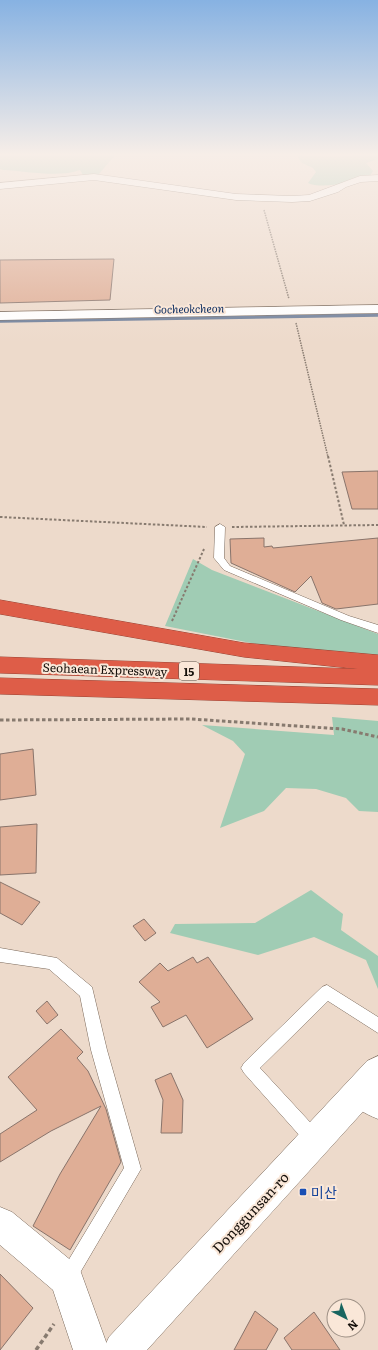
<svg xmlns="http://www.w3.org/2000/svg" width="378" height="1350" viewBox="0 0 378 1350" font-family="Literata,'Noto Sans KR',serif">
  <style>
    .green { fill: #a0ccb4 }
    .lines { fill: none; stroke-linecap: round; stroke-linejoin: round }
    .stream { stroke: #6f7f9a; stroke-width: 3.5 }
    .building { fill: #dfae96; stroke: #89746b }
    .lane-casing { stroke: #7a695b; stroke-width: 1 }
    .street-casing { stroke: #7a695b; stroke-width: 1 }
    .secondary-casing { stroke: #7a695b; stroke-width: 1 }
    .highway-casing { stroke: #984233; stroke-width: 1 }
    .path-far3 { stroke: #877a6f; stroke-width: 1.5; stroke-dasharray: 1.5 1; stroke-linecap: butt }
    .path-far2 { stroke: #877a6f; stroke-width: 2; stroke-dasharray: 2.5 2; stroke-linecap: butt }
    .path-far1 { stroke: #877a6f; stroke-width: 3; stroke-dasharray: 3.5 2.5; stroke-linecap: butt }
    .path { stroke: #877a6f; stroke-width: 3.5; stroke-dasharray: 4.5 3; stroke-linecap: butt }
    .lane { fill: #fff; fill-rule: evenodd }
    .street { fill: #fff; fill-rule: evenodd }
    .secondary { fill: #fff; fill-rule: evenodd }
    .highway { fill: #de5d48; fill-rule: evenodd }
    .transit-dot { fill: #1a4fb4; stroke: #fae7d8; stroke-width: 1.5 }
    .labels { text-anchor: middle; dominant-baseline: central; stroke-width: 4; stroke-linejoin: round; paint-order: stroke }
    .far-water-label { font-size: 11px; font-style: italic; fill: #113163; stroke: #fae7d8 }
    .shield { fill: #fae7d8; stroke: #5a5048; stroke-width: 1 }
    .shield-label { font-size: 11px; font-weight: bold; fill: #16100b }
    .street-label { font-size: 12px; fill: #16100b; stroke: #fae7d8 }
    .near-transit-label { font-size: 14px; fill: #164399; stroke: #fae7d8; text-anchor: start }
    .near-street-label { font-size: 14px; fill: #16100b; stroke: #fae7d8 }
  </style>
  <rect width="100%" height="100%" fill="#eddacb"/>
  <!-- green -->
  <g class="green">
    <path d="M0,154h116l-17,20 -16,1 -3,-5c-21,8 -54,1 -77,0l-3,-1z"/>
    <path d="M366,154h12v5l-12,4 7,8 -4,6c-16,4 -46,13 -61,6l8,-11 -3,-4 -11,-5 -6,-8 39,2z"/>
    <polygon points="193,559 212,570 378,634 378,657 276,648 165,626"/>
    <polygon points="332,717 378,721 378,812 359,811 346,798 316,789 286,788 264,811 220,828 245,754 233,741 202,725 334,735"/>
    <polygon points="311,890 343,914 341,930 378,956 378,989 366,960 314,937 258,955 170,933 175,924 255,923"/>
  </g>
  <g class="lines">
    <!-- stream -->
    <polyline class="stream" points="0,321 378,315"/>
  </g>
  <!-- building -->
  <g class="building">
    <polygon points="114,259 110,300 0,303 0,260"/>
    <polygon points="378,471 378,509 352,509 342,472"/>
    <polygon points="264,538 264,547 272,546 273,548 378,538 378,604 336,609 322,603 311,576 295,592 231,563 230,539"/>
    <polygon points="33,749 36,795 0,800 0,754"/>
    <polygon points="37,824 36,873 0,875 0,827"/>
    <polygon points="0,882 40,902 22,925 0,913"/>
    <polygon points="144,919 156,933 145,941 133,926"/>
    <polygon points="193,957 197,963 208,957 253,1019 207,1048 186,1015 163,1027 151,1007 160,1002 139,982 160,963 168,971"/>
    <polygon points="47,1001 58,1015 47,1024 36,1011"/>
    <polygon points="61,1029 83,1052 77,1058 88,1071 106,1109 121,1162 70,1250 33,1226 60,1174 101,1106 51,1131 0,1162 0,1134 37,1110 8,1077"/>
    <polygon points="171,1073 183,1100 182,1133 161,1133 163,1100 155,1080"/>
    <polygon points="0,1274 33,1308 0,1350"/>
    <polygon points="255,1311 278,1329 266,1350 234,1350"/>
    <polygon points="314,1312 340,1350 292,1350 284,1338"/>
  </g>
  <g class="lines">
    <!-- lane casing -->
    <g class="lane-casing">
      <g id="lane">
        <polygon points="220,524 225,527 224,558 230,566 349,616 378,625 378,633 341,620 224,570 214,558 215,527"/>
        <polygon points="0,948 57,958 92,987 107,1050 141,1169 74,1283 68,1286 62,1283 59,1277 62,1271 124,1168 91,1050 80,996 49,969 0,962"/>
        <polygon points="327,985 378,1017 378,1033 328,1001 260,1068 320,1133 322,1139 320,1145 314,1147 308,1145 244,1073 241,1068 244,1063 322,987"/>
      </g>
    </g>
    <!-- street casing -->
    <g class="street-casing">
      <g id="street">
        <polygon points="94,174 236,194 292,196 309,195 360,176 378,175 378,181 361,182 346,187 338,192 310,201 292,202 236,200 94,180 0,189 0,183"/>
        <polygon points="378,305 378,313 0,320 0,312"/>
        <path d="M361,1077l17,9v33c-15,-6 -26,-12 -32,-27l4,-11z"/>
        <polygon points="0,1207 12,1212 79,1267 109,1350 73,1350 53,1290 0,1245"/>
      </g>
    </g>
    <!-- secondary casing -->
    <g class="secondary-casing">
      <polygon id="secondary" points="378,1056 378,1095 147,1350 103,1350 109,1337 367,1061"/>
    </g>
    <!-- highway casing -->
    <g class="highway-casing">
      <g id="highway">
        <polygon points="0,600 244,643 378,655 378,685 0,673 0,657 358,669 244,657 0,614"/>
        <polygon points="0,678 378,689 378,705 0,694"/>
      </g>
    </g>
    <!-- path-far3 -->
    <g class="path-far3">
      <polyline points="264,210 289,299"/>
      <polyline points="296,323 328,457"/>
    </g>
    <!-- path-far2 -->
    <g class="path-far2">
      <polyline points="328,456 344,525"/>
      <polyline points="0,517 207,527"/>
      <polyline points="232,527 378,525"/>
      <polyline points="172,621 204,549"/>
    </g>
    <!-- path-far1 -->
    <polyline class="path-far1" points="0,720 191,719 342,729 378,737"/>
    <!-- path -->
    <polyline class="path" points="36,1350 54,1324"/>
    <!-- lane -->
    <use href="#lane" class="lane"/>
    <!-- street -->
    <use href="#street" class="street"/>
    <!-- secondary -->
    <use href="#secondary" class="secondary"/>
    <!-- highway -->
    <use href="#highway" class="highway"/>
  </g>
  <!-- sky -->
  <linearGradient id="sky" x2="0" y2="1"><stop stop-color="#87b2e2"/><stop offset="0.45" stop-color="#f7eee8"/><stop offset="1" stop-color="#f7eee8" stop-opacity="0"/></linearGradient>
  <rect width="378" height="343" fill="url(#sky)"/>
  <!-- markers -->
  <rect class="transit-dot" x="299" y="1188" width="8" height="8" rx="2"/>
  <g class="labels">
    <!-- far-water labels -->
    <g class="far-water-label">
      <text transform="translate(189 308) rotate(-1)">Gocheokcheon</text>
    </g>
    <!-- shield labels -->
    <rect class="shield" x="179" y="662" width="20" height="18" rx="3"/>
    <g class="shield-label">
      <text x="189" y="671">15</text>
    </g>
    <!-- street labels -->
    <g class="street-label">
      <text transform="translate(105 669) rotate(2)">Seohaean Expressway</text>
    </g>
    <!-- near-transit labels -->
    <g class="near-transit-label">
      <text x="311" y="1192">미산</text>
    </g>
    <!-- near-street labels -->
    <g class="near-street-label">
      <text transform="translate(250 1212) rotate(-47)">Donggunsan-ro</text>
    </g>
  </g>
  <!-- north arrow -->
  <g transform="translate(346 1318) rotate(138)"><circle r="19" fill="#fae7d8" stroke="#9f9186"/>
  <path d="M0-3L7 15L0 10L-7 15Z" fill="#18655f"/>
  <text y="-6" font-size="11" font-weight="bold" text-anchor="middle" fill="#16100b">N</text>
  </g>
</svg>
